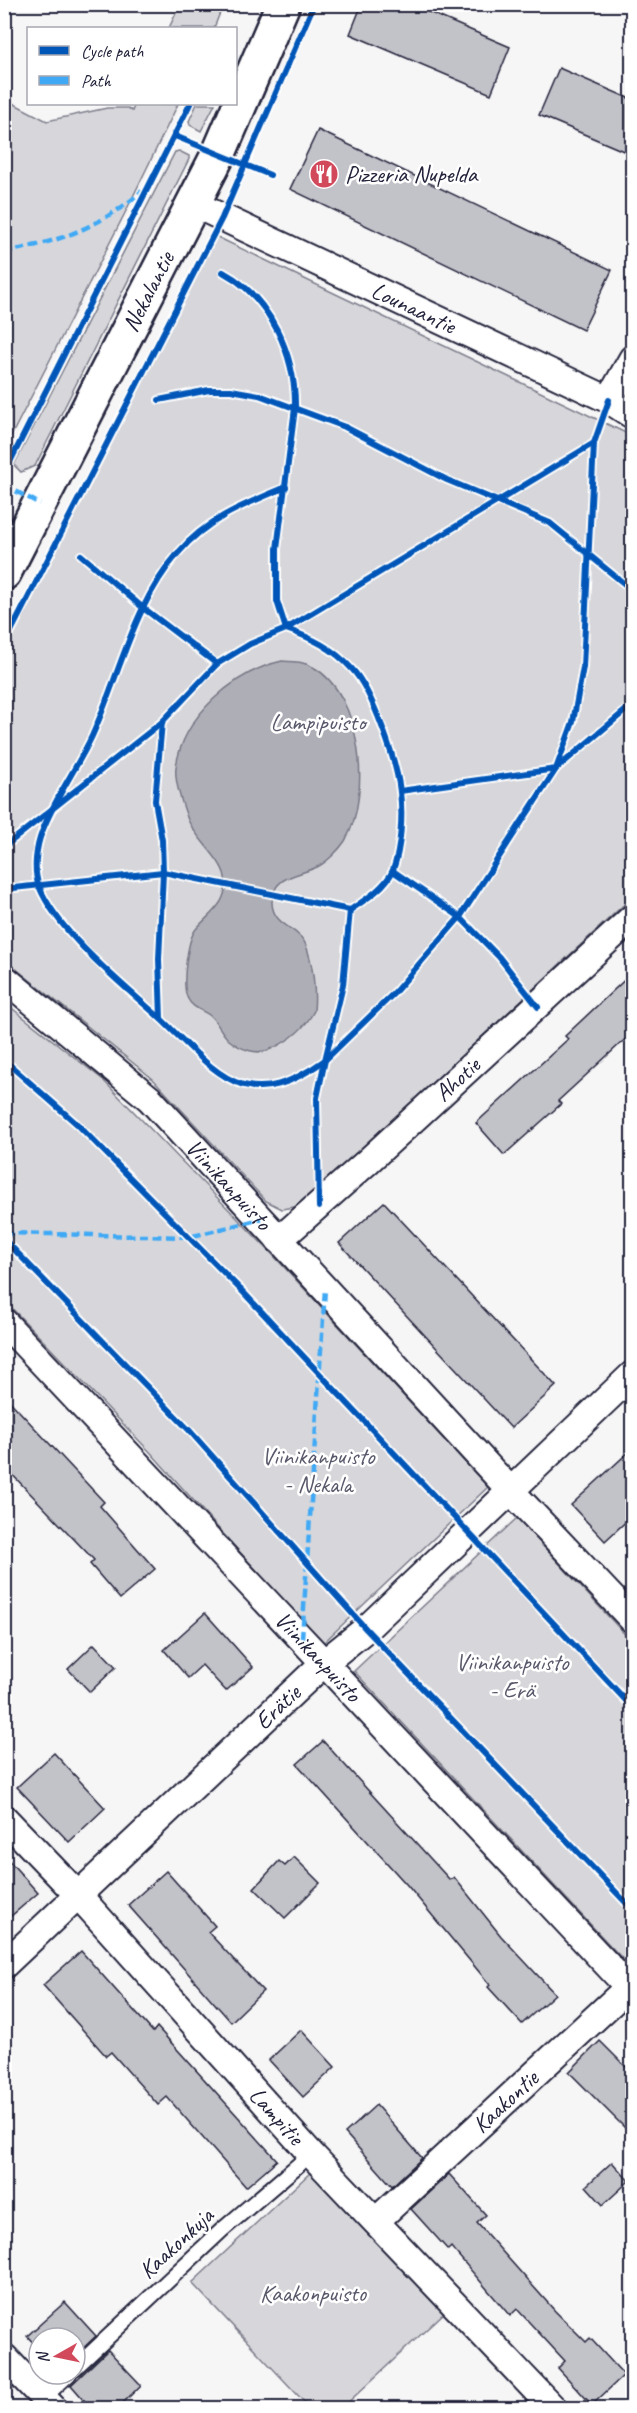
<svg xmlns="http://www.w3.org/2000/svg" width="637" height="2413" viewBox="0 0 637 2413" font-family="Caveat,sans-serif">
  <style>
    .green { fill: #d7d7db; stroke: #7c7c8b; stroke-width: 1.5 }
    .water { fill: #aeaeb7; stroke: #767685; stroke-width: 1.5 }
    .building { fill: #c2c2c9; stroke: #22223b; stroke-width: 1.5 }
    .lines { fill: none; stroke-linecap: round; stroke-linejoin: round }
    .service-casing { stroke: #22223b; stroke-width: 18 }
    .minor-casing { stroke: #22223b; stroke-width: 30 }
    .secondary-casing { stroke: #22223b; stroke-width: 38 }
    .service { stroke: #fff; stroke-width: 14 }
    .minor { stroke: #fff; stroke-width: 26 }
    .secondary { stroke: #fff; stroke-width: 33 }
    .quiet { stroke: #3fa9f5; stroke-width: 4.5; stroke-dasharray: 9 4.5; stroke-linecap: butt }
    .cycleway-casing { stroke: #fff; stroke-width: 10 }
    .cycleway { stroke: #0057b8; stroke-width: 6 }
    .labels { text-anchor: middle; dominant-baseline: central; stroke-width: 5; stroke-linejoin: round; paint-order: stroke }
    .poi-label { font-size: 24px; fill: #22223b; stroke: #fff; text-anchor: start }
    .street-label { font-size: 24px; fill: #22223b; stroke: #fff }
    .park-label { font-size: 24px; fill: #58586b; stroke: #fff }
  </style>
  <rect width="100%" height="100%" fill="#f6f6f7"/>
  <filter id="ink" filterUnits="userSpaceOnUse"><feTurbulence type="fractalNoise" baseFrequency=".0167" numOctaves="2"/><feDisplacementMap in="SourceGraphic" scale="12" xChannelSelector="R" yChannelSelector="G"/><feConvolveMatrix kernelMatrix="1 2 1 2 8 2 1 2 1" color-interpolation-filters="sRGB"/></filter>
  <g filter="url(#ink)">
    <!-- green -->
    <g class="green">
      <polygon points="184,4 223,4 223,5 214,28 169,28 178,9"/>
      <polygon points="5,99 47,121 107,108 128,108 132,111 135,104 178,104 125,213 5,448"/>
      <polygon points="197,104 215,104 201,131 190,125 189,121"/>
      <polygon points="179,151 189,156 189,159 35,466 21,472 14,465 175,152"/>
      <polygon points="213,235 632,436 632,897 300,1206 282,1209 266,1201 153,1079 5,960 4,641"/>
      <polygon points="4,1002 102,1079 272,1254 488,1487 322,1644 152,1454 5,1301"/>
      <polygon points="517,1518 632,1642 632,1969 354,1671"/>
      <polygon points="311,2172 444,2313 342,2408 310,2408 192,2283"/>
    </g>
    <!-- water -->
    <path class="water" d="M282,661c11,1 22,0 31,6 49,27 59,129 32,174 -6,9 -17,20 -26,25 -19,10 -46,8 -47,36 0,23 25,25 33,41 8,19 11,48 9,68 -9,17 -25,30 -43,38 -14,7 -31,0 -42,-9 -8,-7 -11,-18 -20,-25 -7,-5 -17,-7 -21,-16 -7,-12 -1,-59 8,-70 15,-17 33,-26 29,-52 -3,-18 -29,-38 -37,-57 -5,-14 -14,-38 -12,-53 7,-51 58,-95 106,-106z"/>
    <!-- building -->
    <g class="building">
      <polygon points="362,4 410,4 510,47 491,94 350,34"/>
      <polygon points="559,68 633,100 633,155 539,115"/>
      <polygon points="318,130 612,270 583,330 290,189"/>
      <polygon points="633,972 633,1032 558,1101 561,1104 504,1155 476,1123 568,1039 565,1036"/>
      <polygon points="384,1202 556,1386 511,1428 339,1243"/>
      <polygon points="4,1395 104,1502 100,1506 155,1569 120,1599 90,1564 94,1560 4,1466"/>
      <polygon points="633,1448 633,1515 605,1541 571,1505"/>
      <polygon points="205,1613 253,1667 226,1691 202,1665 188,1678 164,1650"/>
      <polygon points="94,1644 116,1667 90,1692 68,1669"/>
      <polygon points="323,1741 450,1880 454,1877 501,1936 555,1994 522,2024 488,1987 490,1985 407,1885 297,1764"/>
      <polygon points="54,1753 105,1808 69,1842 17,1787"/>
      <polygon points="4,1855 38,1893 4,1922"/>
      <polygon points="294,1857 320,1883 285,1918 254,1888 279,1861 285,1866"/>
      <polygon points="166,1871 215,1926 208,1932 263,1991 231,2022 128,1905"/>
      <polygon points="81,1951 153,2032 157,2027 277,2160 246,2187 167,2097 158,2105 111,2052 106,2056 43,1985"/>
      <polygon points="301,2030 335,2067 303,2097 269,2060"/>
      <polygon points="600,2041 633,2074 633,2136 569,2072"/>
      <polygon points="376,2105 422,2158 392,2186 345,2133"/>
      <polygon points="612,2162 629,2181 603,2205 586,2186"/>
      <polygon points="449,2174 486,2215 477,2223 555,2311 586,2342 590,2338 624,2375 592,2405 558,2368 565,2361 517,2309 510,2316 451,2247 448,2250 411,2209"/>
      <polygon points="65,2302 96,2336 75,2356 75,2338 39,2338 39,2349 27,2336"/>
      <polygon points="108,2350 141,2385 117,2409 92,2409 71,2385"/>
    </g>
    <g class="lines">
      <!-- service casing -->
      <g class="service-casing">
        <g id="service">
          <polyline points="75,2368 222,2230 311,2154"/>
          <polyline points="43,2398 69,2374"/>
        </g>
      </g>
      <!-- minor casing -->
      <g class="minor-casing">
        <g id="minor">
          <path id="s1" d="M194,204l415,196 23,15"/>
          <polyline points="609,400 632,359"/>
          <path id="s2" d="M4,978l146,121 360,391 122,129"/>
          <path id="s3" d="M279,1240l87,-77 266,-245"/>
          <path id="s4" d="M4,1322l628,669"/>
          <path id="s5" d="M4,1818l75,78 232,258 242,254"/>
          <path id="s6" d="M4,1965l321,-303 41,-33 266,-254"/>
          <path id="s7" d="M376,2221l256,-237"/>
          <polyline points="4,2357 53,2408"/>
        </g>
      </g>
      <!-- secondary casing -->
      <g class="secondary-casing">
        <g id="secondary">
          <path id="s8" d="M4,573l215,-420 64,-149"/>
        </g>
      </g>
      <!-- service -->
      <use href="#service" class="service"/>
      <!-- minor -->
      <use href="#minor" class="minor"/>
      <!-- secondary -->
      <use href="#secondary" class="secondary"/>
      <!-- quiet -->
      <g class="quiet">
        <path d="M4,252c52,-9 99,-26 138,-61"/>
        <polyline points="4,485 40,504"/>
        <polyline points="4,1233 189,1237 261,1219"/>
        <polyline points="302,1638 325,1289"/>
      </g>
      <!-- cycleway casing -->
      <g class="cycleway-casing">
        <g id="cycleway">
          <polyline points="175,136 270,175"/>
          <path d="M223,272c47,25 73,84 72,136l-18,141v52l9,28 308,-186 15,-43"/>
          <polyline points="159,400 209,390 231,390 259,395 345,427 447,480 550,523 632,590"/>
          <polyline points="4,474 190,104"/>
          <polyline points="81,555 142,607 217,664"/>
          <path d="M286,629c26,9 47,19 66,40 20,21 45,93 48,123 3,23 1,56 -7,78 -7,17 -28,30 -43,40l-7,75 -18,75c-79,57 -106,15 -164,-41l-2,-60 4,-87 -1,-32 -7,-39 7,-79 55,-58 33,-20z"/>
          <polyline points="4,645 222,218 314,4"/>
          <polyline points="400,791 556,769 573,722 583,667 594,443"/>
          <polyline points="4,847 162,722"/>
          <polyline points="393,871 460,917 499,957 538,1007"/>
          <polyline points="4,889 163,872 350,910"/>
          <path d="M161,1019c-37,-33 -104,-87 -122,-133 -6,-15 -3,-39 3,-54 12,-33 35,-64 50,-96 28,-62 41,-131 87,-184 29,-34 67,-48 107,-65"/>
          <polyline points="4,1060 77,1124 244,1293 632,1707"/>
          <polyline points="319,1207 317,1098 325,1060 394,993 460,917 556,769 632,705"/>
          <polyline points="4,1239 189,1430 366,1629 632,1909"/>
        </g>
      </g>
      <!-- cycleway -->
      <use href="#cycleway" class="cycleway"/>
    </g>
  </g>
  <!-- icons -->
  <defs>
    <g id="restaurant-disc" transform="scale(1.5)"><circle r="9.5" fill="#d1495b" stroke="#fff"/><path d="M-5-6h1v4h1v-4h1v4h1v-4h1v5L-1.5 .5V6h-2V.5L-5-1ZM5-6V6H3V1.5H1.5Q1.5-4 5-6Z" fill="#fff"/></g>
  </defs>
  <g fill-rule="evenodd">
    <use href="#restaurant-disc" x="324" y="174"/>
  </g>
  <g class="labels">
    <!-- poi labels -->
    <g class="poi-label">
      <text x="345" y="174">Pizzeria Nupelda</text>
    </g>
    <!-- street labels -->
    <g class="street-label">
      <text stroke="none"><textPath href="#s8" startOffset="316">Nekalantie</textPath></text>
      <text stroke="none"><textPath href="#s1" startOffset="243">Lounaantie</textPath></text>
      <text stroke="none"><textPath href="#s3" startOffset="240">Ahotie</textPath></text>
      <text stroke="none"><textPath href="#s2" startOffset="306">Viinikanpuisto</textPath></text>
      <text stroke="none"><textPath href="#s4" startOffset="459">Viinikanpuisto</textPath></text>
      <text stroke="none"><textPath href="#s6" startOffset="376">Erätie</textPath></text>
      <text stroke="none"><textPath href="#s7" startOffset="176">Kaakontie</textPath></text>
      <text stroke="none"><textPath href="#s5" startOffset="404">Lampitie</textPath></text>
      <text transform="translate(176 2243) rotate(-43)">Kaakonkuja</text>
    </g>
    <!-- park labels -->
    <g class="park-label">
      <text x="318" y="722">Lampipuisto</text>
      <text x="318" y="1456">Viinikanpuisto<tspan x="318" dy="28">- Nekala</tspan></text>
      <text x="512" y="1662">Viinikanpuisto<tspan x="512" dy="28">- Erä</tspan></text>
      <text x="313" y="2293">Kaakonpuisto</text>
    </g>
  </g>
  <!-- margin -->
  <rect width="637" height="2413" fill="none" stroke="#fff" stroke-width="24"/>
  <rect x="12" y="12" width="613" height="2389" fill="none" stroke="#22223b" stroke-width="2" filter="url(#ink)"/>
  <!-- legend -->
  <rect x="27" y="27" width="210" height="78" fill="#ffffff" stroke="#a7a7b1" stroke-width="1.5"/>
  <rect x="39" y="46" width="30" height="9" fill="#0057b8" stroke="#a7a7b1" stroke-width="1.5"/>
  <text x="81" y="57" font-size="18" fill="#22223b">Cycle path</text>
  <rect x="39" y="76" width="30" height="9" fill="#3fa9f5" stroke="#a7a7b1" stroke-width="1.5"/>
  <text x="81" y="87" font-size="18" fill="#22223b">Path</text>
  <!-- north arrow -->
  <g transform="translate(57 2356) rotate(261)"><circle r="28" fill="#ffffff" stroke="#a7a7b1" stroke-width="1.5"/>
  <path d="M0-4.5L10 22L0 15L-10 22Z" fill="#d1495b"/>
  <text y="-9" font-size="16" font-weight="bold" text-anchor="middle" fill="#22223b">N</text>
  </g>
</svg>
